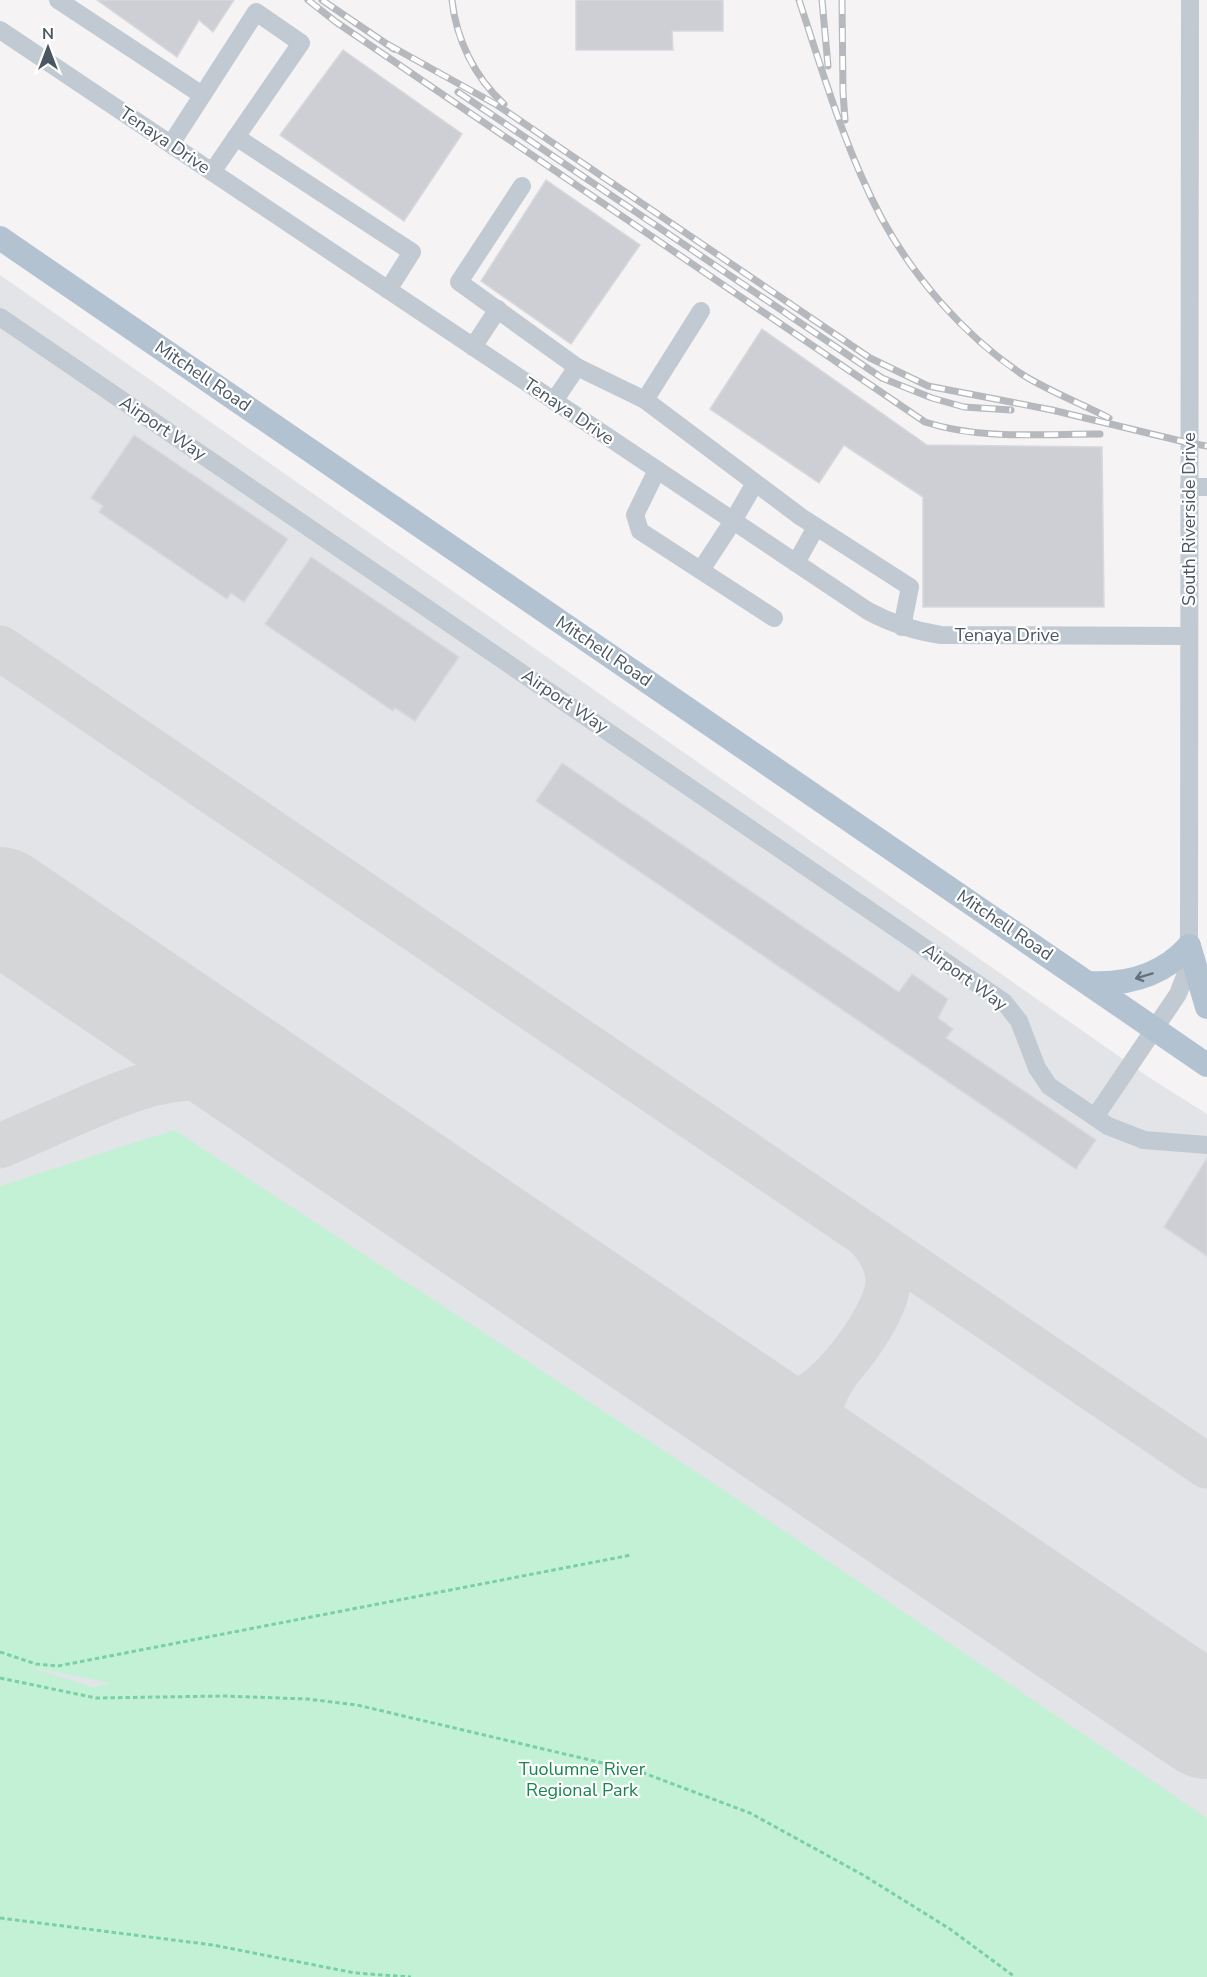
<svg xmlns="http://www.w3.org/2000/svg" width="1207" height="1977" viewBox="0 0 1207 1977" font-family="'Nunito Sans',sans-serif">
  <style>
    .airport { fill: #e2e4e7 }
    .green { fill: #c3f1d5; fill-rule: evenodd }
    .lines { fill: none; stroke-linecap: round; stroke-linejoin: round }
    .taxiway { stroke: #d5d6d8; stroke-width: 45 }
    .runway { stroke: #d5d6d8; stroke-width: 114 }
    .building { fill: #cdcfd5; stroke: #d7d9de; stroke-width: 1.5 }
    .path { stroke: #7ad0a6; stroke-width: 3; stroke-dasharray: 4.5 3; stroke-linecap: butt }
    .minor { stroke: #c1cad2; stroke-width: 18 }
    .major { stroke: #b3c2d1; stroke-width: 24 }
    .rail-casing { stroke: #b5b8bd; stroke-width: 7 }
    .rail { stroke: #fff; stroke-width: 4.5; stroke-dasharray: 14; stroke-linecap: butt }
    .oneway { stroke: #64717d }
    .labels { text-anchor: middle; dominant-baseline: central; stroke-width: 4.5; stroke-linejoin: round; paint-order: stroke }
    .street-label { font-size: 18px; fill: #4a5661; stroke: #fff }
    .park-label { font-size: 18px; fill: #17864f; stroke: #fff }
  </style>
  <rect width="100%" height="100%" fill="#f5f3f3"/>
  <!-- airport -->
  <polygon class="airport" points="0,275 1150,1078 1207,1114 1207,1965 525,1591 93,1687 0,1670"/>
  <!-- green -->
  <path class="green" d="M174,1130l545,357 488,331v159h-1207v-791zM35,1669l1,-1 74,15 -17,4z"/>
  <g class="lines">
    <!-- taxiway -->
    <g class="taxiway">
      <polyline points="0,648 1207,1466"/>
      <polyline points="0,903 4,907"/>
      <path d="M0,1146c27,-12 53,-23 80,-35 41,-18 80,-35 127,-33 29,2 57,12 83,23"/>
      <path d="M835,1376c-23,34 -23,71 9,100"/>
      <path d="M725,1395c26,11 55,14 81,2 29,-13 79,-81 82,-113 1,-20 -9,-36 -22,-49"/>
    </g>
    <!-- runway -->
    <polyline class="runway" points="0,904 1207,1722"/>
  </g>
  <!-- building -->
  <g class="building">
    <polygon points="97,0 234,0 213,32 199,20 177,57"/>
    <polygon points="576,0 723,0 723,31 672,31 673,50 576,50"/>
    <polygon points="343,50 462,134 404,221 280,135"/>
    <polygon points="546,180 640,245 571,344 481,281"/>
    <polygon points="762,329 927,445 1102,447 1104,607 923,607 923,497 844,445 819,483 710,409"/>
    <polygon points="134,435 288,539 244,602 231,593 227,599 99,512 103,506 91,498"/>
    <polygon points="311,557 459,657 415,721 395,708 393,711 265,624"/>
    <polygon points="562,763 899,992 912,974 948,999 938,1018 953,1029 946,1038 1096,1140 1076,1169 536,801"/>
    <polygon points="1207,1158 1207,1256 1164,1227"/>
  </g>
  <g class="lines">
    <!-- path -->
    <g class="path">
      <polyline points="0,1652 36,1664 58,1666 631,1555"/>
      <polyline points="0,1678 96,1698 224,1696 307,1699 357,1705 641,1772 750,1813 863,1875 950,1929 1015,1977"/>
      <polyline points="0,1918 213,1945 355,1973 411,1977"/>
    </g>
    <!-- minor -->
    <g class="minor">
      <polyline points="58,0 202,95"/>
      <path d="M0,30l868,581c24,13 46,20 73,24l247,1"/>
      <polyline points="236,137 412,252 388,290"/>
      <polyline points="171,144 256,12 301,43 212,172"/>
      <polyline points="522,186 459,282 577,367"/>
      <polyline points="0,317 1004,1002 1019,1021 1037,1068 1049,1086 1108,1126 1144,1140 1207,1145"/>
      <polyline points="473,347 498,309"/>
      <polyline points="645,400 801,517 910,587 902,627"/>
      <polyline points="554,401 577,367 645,400 701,311"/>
      <polyline points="657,470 635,515 640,531 774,618"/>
      <polyline points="1189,487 1207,487"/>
      <polyline points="796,563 816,527"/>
      <polyline points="701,570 733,521 755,483"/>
      <polyline points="1095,1117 1178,994 1185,976 1189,946 1190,0"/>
    </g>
    <!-- major -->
    <g class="major">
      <polyline points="0,238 1207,1065"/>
      <polyline points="1189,946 1207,1007"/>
      <path d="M1089,983c38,2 74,-8 100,-37"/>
    </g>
    <!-- rail casing -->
    <g class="rail-casing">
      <g id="rail">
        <path d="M308,0l28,22 589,400c55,18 117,12 175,12"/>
        <polyline points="322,0 394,49"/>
        <path d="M452,0c4,39 23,78 52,104"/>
        <path d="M799,0c24,73 46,149 82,217 33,61 82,117 139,156 24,16 62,31 89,45"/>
        <polyline points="822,0 828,66"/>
        <polyline points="842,0 843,92 845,120"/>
        <polyline points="387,44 497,105 870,358 928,386 1052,410 1189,443 1207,446"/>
        <polyline points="458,92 882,378 932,398 964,407 1011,410"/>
      </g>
    </g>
    <!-- rail -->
    <use href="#rail" class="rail"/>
  </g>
  <!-- one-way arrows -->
  <defs><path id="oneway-shaft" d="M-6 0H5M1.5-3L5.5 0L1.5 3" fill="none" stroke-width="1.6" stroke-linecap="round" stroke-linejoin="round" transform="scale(1.5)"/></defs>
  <use class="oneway" href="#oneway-shaft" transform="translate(1144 976) rotate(163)"/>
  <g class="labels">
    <!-- street labels -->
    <g class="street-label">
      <text transform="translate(165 140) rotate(34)">Tenaya Drive</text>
      <text transform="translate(203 376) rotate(34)">Mitchell Road</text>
      <text transform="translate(569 411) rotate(34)">Tenaya Drive</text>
      <text transform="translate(163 428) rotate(34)">Airport Way</text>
      <text transform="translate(1189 519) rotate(-90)">South Riverside Drive</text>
      <text x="1007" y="635">Tenaya Drive</text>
      <text transform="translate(604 651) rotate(34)">Mitchell Road</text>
      <text transform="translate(565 701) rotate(34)">Airport Way</text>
      <text transform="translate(1005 925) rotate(34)">Mitchell Road</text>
      <text transform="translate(965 977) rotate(36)">Airport Way</text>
    </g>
    <!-- park labels -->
    <g class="park-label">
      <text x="582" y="1769">Tuolumne River<tspan x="582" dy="21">Regional Park</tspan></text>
    </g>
  </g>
  <!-- north arrow -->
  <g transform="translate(48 48)" stroke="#ffffff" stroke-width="4.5" paint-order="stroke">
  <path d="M0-4.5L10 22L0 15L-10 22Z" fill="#4a5661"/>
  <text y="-9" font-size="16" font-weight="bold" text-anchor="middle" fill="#4a5661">N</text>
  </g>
</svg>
